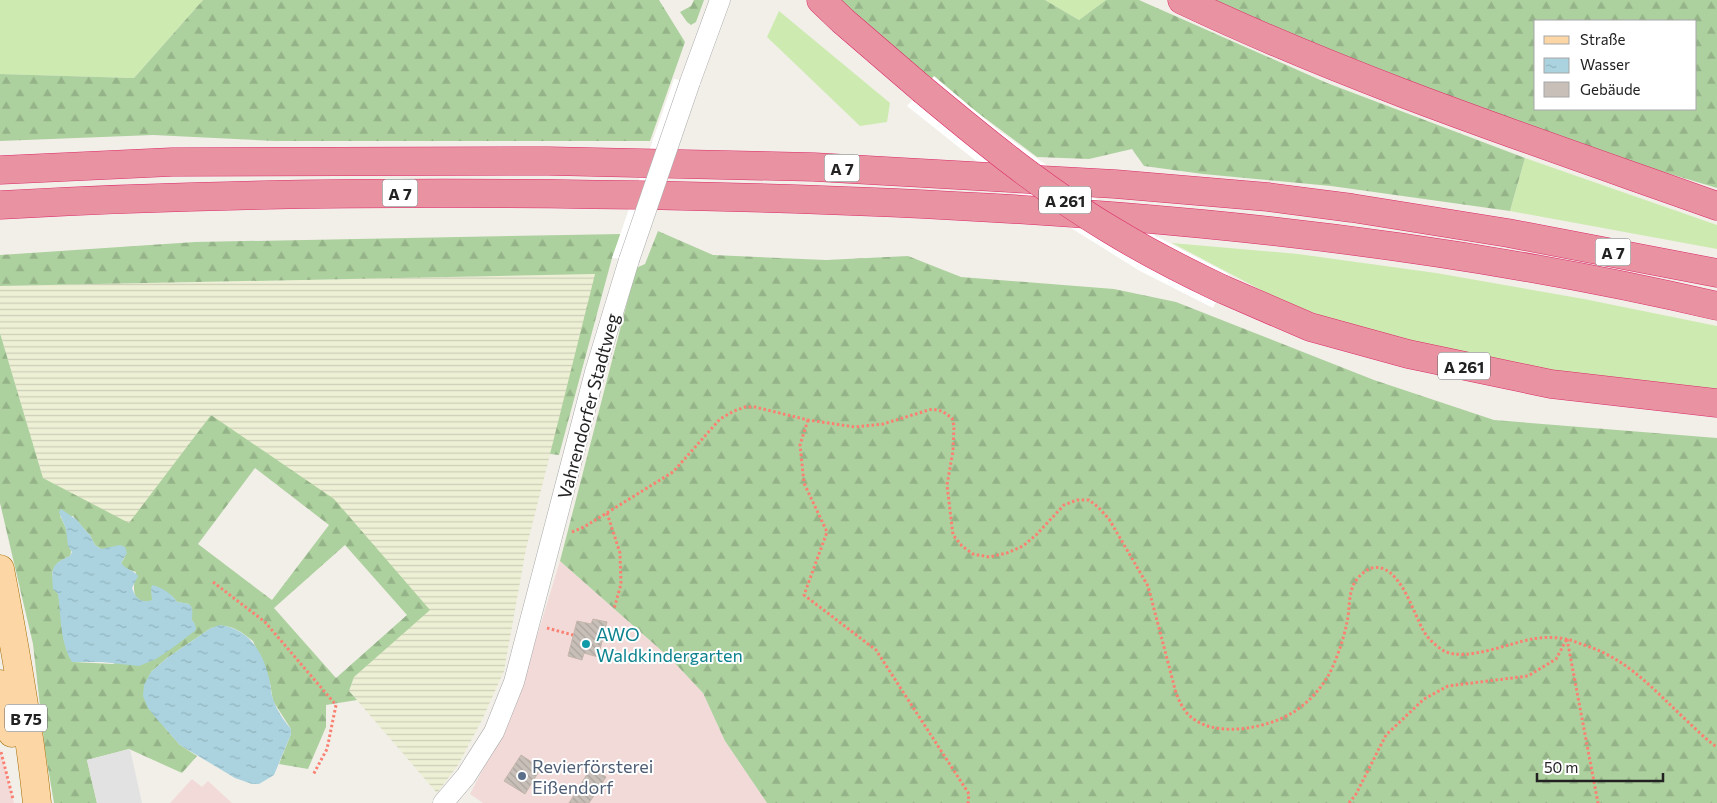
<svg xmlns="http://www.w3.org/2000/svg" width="1717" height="803" viewBox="0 0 1717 803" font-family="Commissioner,sans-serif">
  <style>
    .commercial { fill: #f2dad9 }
    .farmland { fill: url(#farmland-rules) }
    .grass { fill: #cdebb0 }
    .forest { fill: url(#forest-firs); fill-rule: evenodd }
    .parking { fill: #e2e2e2 }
    .water { fill: url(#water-ripples) }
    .pier { fill: #fff }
    .building { fill: url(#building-back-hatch); stroke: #c4b6ab }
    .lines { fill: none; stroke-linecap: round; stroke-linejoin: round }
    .street-casing { stroke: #a9a9a9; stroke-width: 21 }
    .primary-casing { stroke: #a06b00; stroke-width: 29 }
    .highway-casing { stroke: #dc2a67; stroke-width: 29 }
    .path { stroke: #fa8072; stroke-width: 3; stroke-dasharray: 2.5 2.5; stroke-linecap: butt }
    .street { stroke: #fff; stroke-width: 20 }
    .primary { stroke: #fcd6a4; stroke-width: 28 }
    .highway { stroke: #e892a2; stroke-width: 28 }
    .street-bridge-casing { stroke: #a9a9a9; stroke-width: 21; stroke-linecap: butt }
    .highway-bridge-casing { stroke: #dc2a67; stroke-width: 29; stroke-linecap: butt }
    .street-bridge { stroke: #fff; stroke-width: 20 }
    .highway-bridge { stroke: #e892a2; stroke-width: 28 }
    .culture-dot { fill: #0f9aa8; stroke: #fff; stroke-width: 2 }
    .service-dot { fill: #5c6f8a; stroke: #fff; stroke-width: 2 }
    .labels { text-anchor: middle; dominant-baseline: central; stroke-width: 4; stroke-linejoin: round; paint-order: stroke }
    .shield { fill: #fff; stroke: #646464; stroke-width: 1 }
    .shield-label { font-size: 16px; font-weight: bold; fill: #222 }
    .street-label { font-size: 18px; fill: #222; stroke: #fff }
    .culture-label { font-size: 18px; fill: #0d838f; stroke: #fff; text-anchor: start }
    .service-label { font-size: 18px; fill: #4e5e75; stroke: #fff; text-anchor: start }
  </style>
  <defs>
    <pattern id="farmland-rules" width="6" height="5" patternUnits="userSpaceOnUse" patternTransform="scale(1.25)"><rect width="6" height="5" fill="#eef0d5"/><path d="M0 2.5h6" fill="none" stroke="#ccceb7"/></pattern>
    <pattern id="forest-firs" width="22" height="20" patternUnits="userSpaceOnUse" patternTransform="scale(1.25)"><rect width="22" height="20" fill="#add19e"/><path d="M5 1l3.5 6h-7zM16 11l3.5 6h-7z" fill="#95b388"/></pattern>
    <pattern id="water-ripples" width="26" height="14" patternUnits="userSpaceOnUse" patternTransform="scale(1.25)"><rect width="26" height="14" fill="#aad3df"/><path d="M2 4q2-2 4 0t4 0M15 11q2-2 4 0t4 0" fill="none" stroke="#92b5bf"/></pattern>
    <pattern id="building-back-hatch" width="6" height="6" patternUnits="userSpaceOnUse" patternTransform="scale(1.25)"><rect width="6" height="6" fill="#c7bfb8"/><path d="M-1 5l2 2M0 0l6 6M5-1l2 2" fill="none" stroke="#aba49e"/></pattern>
  </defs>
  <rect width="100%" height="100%" fill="#f2efe9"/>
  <!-- commercial -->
  <g class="commercial">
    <polygon points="560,561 671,659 703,693 725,741 767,803 483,803 470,794 505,727 522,685"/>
    <polygon points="0,749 4,764 14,803 0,803"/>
    <polygon points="192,779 202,787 208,781 232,803 170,803"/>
  </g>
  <!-- farmland -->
  <polygon class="farmland" points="596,274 526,549 504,671 482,720 458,765 437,793 349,691 354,677 429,610 211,415 129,524 43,478 0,333 0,286"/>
  <!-- grass -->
  <g class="grass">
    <polygon points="0,0 203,0 134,78 0,74"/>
    <polygon points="1045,0 1106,0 1079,20"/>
    <polygon points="779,11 890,103 887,122 860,126 767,37"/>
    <polygon points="1525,158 1717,225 1717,249 1510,211"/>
    <polygon points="1172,243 1298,254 1436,273 1584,299 1717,326 1717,389 1553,371 1474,358 1351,326 1286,303"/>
  </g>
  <!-- forest -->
  <g class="forest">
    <polygon points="203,0 659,0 685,42 650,141 275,141 153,135 0,141 0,74 134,78"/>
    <polygon points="694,0 704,0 696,22 691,25 687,22 680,12 691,6"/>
    <polygon points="836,0 1045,0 1079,20 1106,0 1139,0 1327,83 1525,158 1510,211 1331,186 1203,174 1144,166 1132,149 1089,159 1037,157 888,46"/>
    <path d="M1212,0h505v188l-134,-40 -160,-58zM1536,21h160v88h-160z"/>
    <polygon points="658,231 713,255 826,260 908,256 961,277 1114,289 1176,302 1374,380 1494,420 1717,438 1717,803 767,803 725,741 703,693 671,659 560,561 636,268 645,264"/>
    <polygon points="621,234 612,258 559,455 550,454 595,274 0,286 0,255 195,242"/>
    <path d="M0,333l43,145 86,45 82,-108 123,84 96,111 -76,67 -5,14 8,9 -31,5v22l-18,42 -29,-5 12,-30v-5l-18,-28 -3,-18 -17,-42 -12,-9 -8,-4 -7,-2 -15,2 -44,30 -16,14 14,56 15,17 17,11 -15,17 -53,-24 -42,11 10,43h-43l-9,-53 -12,-106 -33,-141zM255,468l74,57 -57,75 -74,-56zM60,516h13l12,14 5,5 5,10 6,4h7l17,8 -4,6 3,5 12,4c-3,13 -6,37 17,28l-2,-11c11,3 20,3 26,13l12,2 3,16 3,5 -82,39 -40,-2c-13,-20 -11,-44 -14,-66 -2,-8 -6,-15 -7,-23 4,-11 8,-12 18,-17 4,-8 -5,-32 -10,-40zM345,545l62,70 -71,63 -62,-70z"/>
  </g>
  <!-- parking -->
  <polygon class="parking" points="130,749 142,803 97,803 87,760"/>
  <!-- water -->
  <g class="water">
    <path d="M61,509l16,11 8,10 5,5 5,10 6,4 19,-4 5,2 2,6 -6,10c5,7 13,7 17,13l-6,12c3,10 10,16 20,12l-1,-11 1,-4c10,2 20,9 25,17 16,2 16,2 15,18l3,4 1,6 -25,19 -15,10 -17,7 -37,-4h-30c-12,-20 -11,-46 -14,-68l-5,-5c-1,-21 -3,-24 17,-33l2,-4 -4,-6 -2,-17 -7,-17z"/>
    <path d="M220,625c31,4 45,31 50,58 1,6 1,11 3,16 3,10 11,22 18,30v5l-17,41 -15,9h-7l-17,-6 -55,-33 -24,-27 -8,-10 -5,-12 1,-11 7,-13 16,-14 44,-30z"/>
  </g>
  <!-- pier -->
  <g class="pier">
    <polygon points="934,76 998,130 1074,185 1154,235 1229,274 1213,308 1140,271 1071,228 1030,201 985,168 907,106"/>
    <polygon points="674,79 701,83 638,261 612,258"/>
  </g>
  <!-- building -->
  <g class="building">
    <polygon points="593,619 607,622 598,657 584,653 582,660 568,656 577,621 591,624"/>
    <polygon points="521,755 541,768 525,794 504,781"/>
    <polygon points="591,768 606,777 589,803 569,803"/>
  </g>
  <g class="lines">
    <!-- street casing -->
    <g class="street-casing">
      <g id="street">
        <polyline points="690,82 720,0"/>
        <polyline points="443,803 466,776 494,732 514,682 595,372 629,260"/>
      </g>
    </g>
    <!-- primary casing -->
    <g class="primary-casing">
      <g id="primary">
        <path d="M0,569c15,78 29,156 37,234"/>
        <polyline points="0,684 12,733"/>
      </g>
    </g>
    <!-- highway casing -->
    <g class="highway-casing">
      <g id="highway">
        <polyline points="821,0 843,21 922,89"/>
        <path d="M1182,0c173,82 355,142 535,206"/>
        <polyline points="0,170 172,162 548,161 814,167 1115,184 1268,197 1352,208 1508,233 1717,273"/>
        <path d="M0,205c228,-13 456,-14 684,-9 346,7 695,31 1033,110"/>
        <polyline points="1222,289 1310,327 1408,354 1551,384 1717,403"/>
      </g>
    </g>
    <!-- path -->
    <g class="path">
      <polyline points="808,420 800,445 804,483 827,532 804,595 876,650 969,794 968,803"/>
      <polyline points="607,513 620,553 621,584 614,609"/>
      <path d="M572,532l12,-5 89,-55 47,-53 14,-8 11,-4h10l53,13 47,7 28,-3 49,-15 10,2 10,7 2,8 -1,25 -6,34 6,50 9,11 11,8 16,3 18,-4 16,-7 13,-11 28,-30 13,-5h12l9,7 11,12 39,67 28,107c4,10 9,21 19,27 25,17 72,8 97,-7 15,-9 27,-22 36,-37 8,-14 16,-38 19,-54 3,-12 1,-29 8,-40 4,-6 10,-12 17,-14 27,-6 41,44 51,62 5,9 13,16 21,21 21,11 66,-8 88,-12 10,-2 25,-2 34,0 6,1 12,4 18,6 44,14 69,44 102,75 10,9 20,20 31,27"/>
      <polyline points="213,582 265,622 336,705 327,749 313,775"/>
      <polyline points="547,628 573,635"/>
      <polyline points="1567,639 1598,803"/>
      <polyline points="1,752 13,799"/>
      <polyline points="1349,803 1356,794 1386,735 1424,699 1448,686 1528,676 1556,659 1567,639"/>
    </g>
    <!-- street -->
    <use href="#street" class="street"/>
    <!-- primary -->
    <use href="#primary" class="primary"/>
    <!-- highway -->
    <use href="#highway" class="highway"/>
    <!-- street-bridge casing -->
    <g class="street-bridge-casing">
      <polyline id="street-bridge" points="629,260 690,82"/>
    </g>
    <!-- highway-bridge casing -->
    <g class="highway-bridge-casing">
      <path id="highway-bridge" d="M922,89c60,50 122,101 189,141 36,22 73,41 111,59"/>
    </g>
    <!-- street-bridge -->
    <use href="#street-bridge" class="street-bridge"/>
    <!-- highway-bridge -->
    <use href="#highway-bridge" class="highway-bridge"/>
  </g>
  <!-- markers -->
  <circle class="culture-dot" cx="586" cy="644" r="5"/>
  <circle class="service-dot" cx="522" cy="776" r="5"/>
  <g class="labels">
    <!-- shield labels -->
    <g class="shield">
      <rect x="824.5" y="154.5" width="35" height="27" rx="4"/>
      <rect x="382.5" y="179.5" width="35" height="27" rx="4"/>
      <rect x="1039" y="186.5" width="52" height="27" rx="4"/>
      <rect x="1595.5" y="238.5" width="35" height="27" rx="4"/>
      <rect x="1438" y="352.5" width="52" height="27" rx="4"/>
      <rect x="5" y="704.5" width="42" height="27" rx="4"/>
    </g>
    <g class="shield-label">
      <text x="842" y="168">A 7</text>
      <text x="400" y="193">A 7</text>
      <text x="1065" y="200">A 261</text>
      <text x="1613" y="252">A 7</text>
      <text x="1464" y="366">A 261</text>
      <text x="26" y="718">B 75</text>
    </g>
    <!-- street labels -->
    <g class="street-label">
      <text transform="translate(588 406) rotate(-75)">Vahrendorfer Stadtweg</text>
    </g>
    <!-- culture labels -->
    <g class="culture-label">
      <text x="596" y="634">AWO<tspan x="596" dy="21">Waldkindergarten</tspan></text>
    </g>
    <!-- service labels -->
    <g class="service-label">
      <text x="532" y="766">Revierförsterei<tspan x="532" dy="21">Eißendorf</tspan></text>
    </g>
  </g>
  <!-- legend -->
  <rect x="1534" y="20" width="162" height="90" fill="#ffffff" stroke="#a7a7a7"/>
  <rect x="1544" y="36" width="25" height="8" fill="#fcd6a4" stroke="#a7a7a7"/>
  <text x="1580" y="45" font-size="15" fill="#222222">Straße</text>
  <rect x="1544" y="58" width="25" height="15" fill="url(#water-ripples)" stroke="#a7a7a7"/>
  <text x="1580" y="70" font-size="15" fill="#222222">Wasser</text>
  <rect x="1544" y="82" width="25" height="15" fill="#c7bfb8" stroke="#a7a7a7"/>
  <text x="1580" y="95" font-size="15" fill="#222222">Gebäude</text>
  <!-- scale -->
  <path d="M1537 773v8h126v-8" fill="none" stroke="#222222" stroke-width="2.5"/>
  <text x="1544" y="773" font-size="15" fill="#222222" stroke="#ffffff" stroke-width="4" paint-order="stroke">50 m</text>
</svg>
